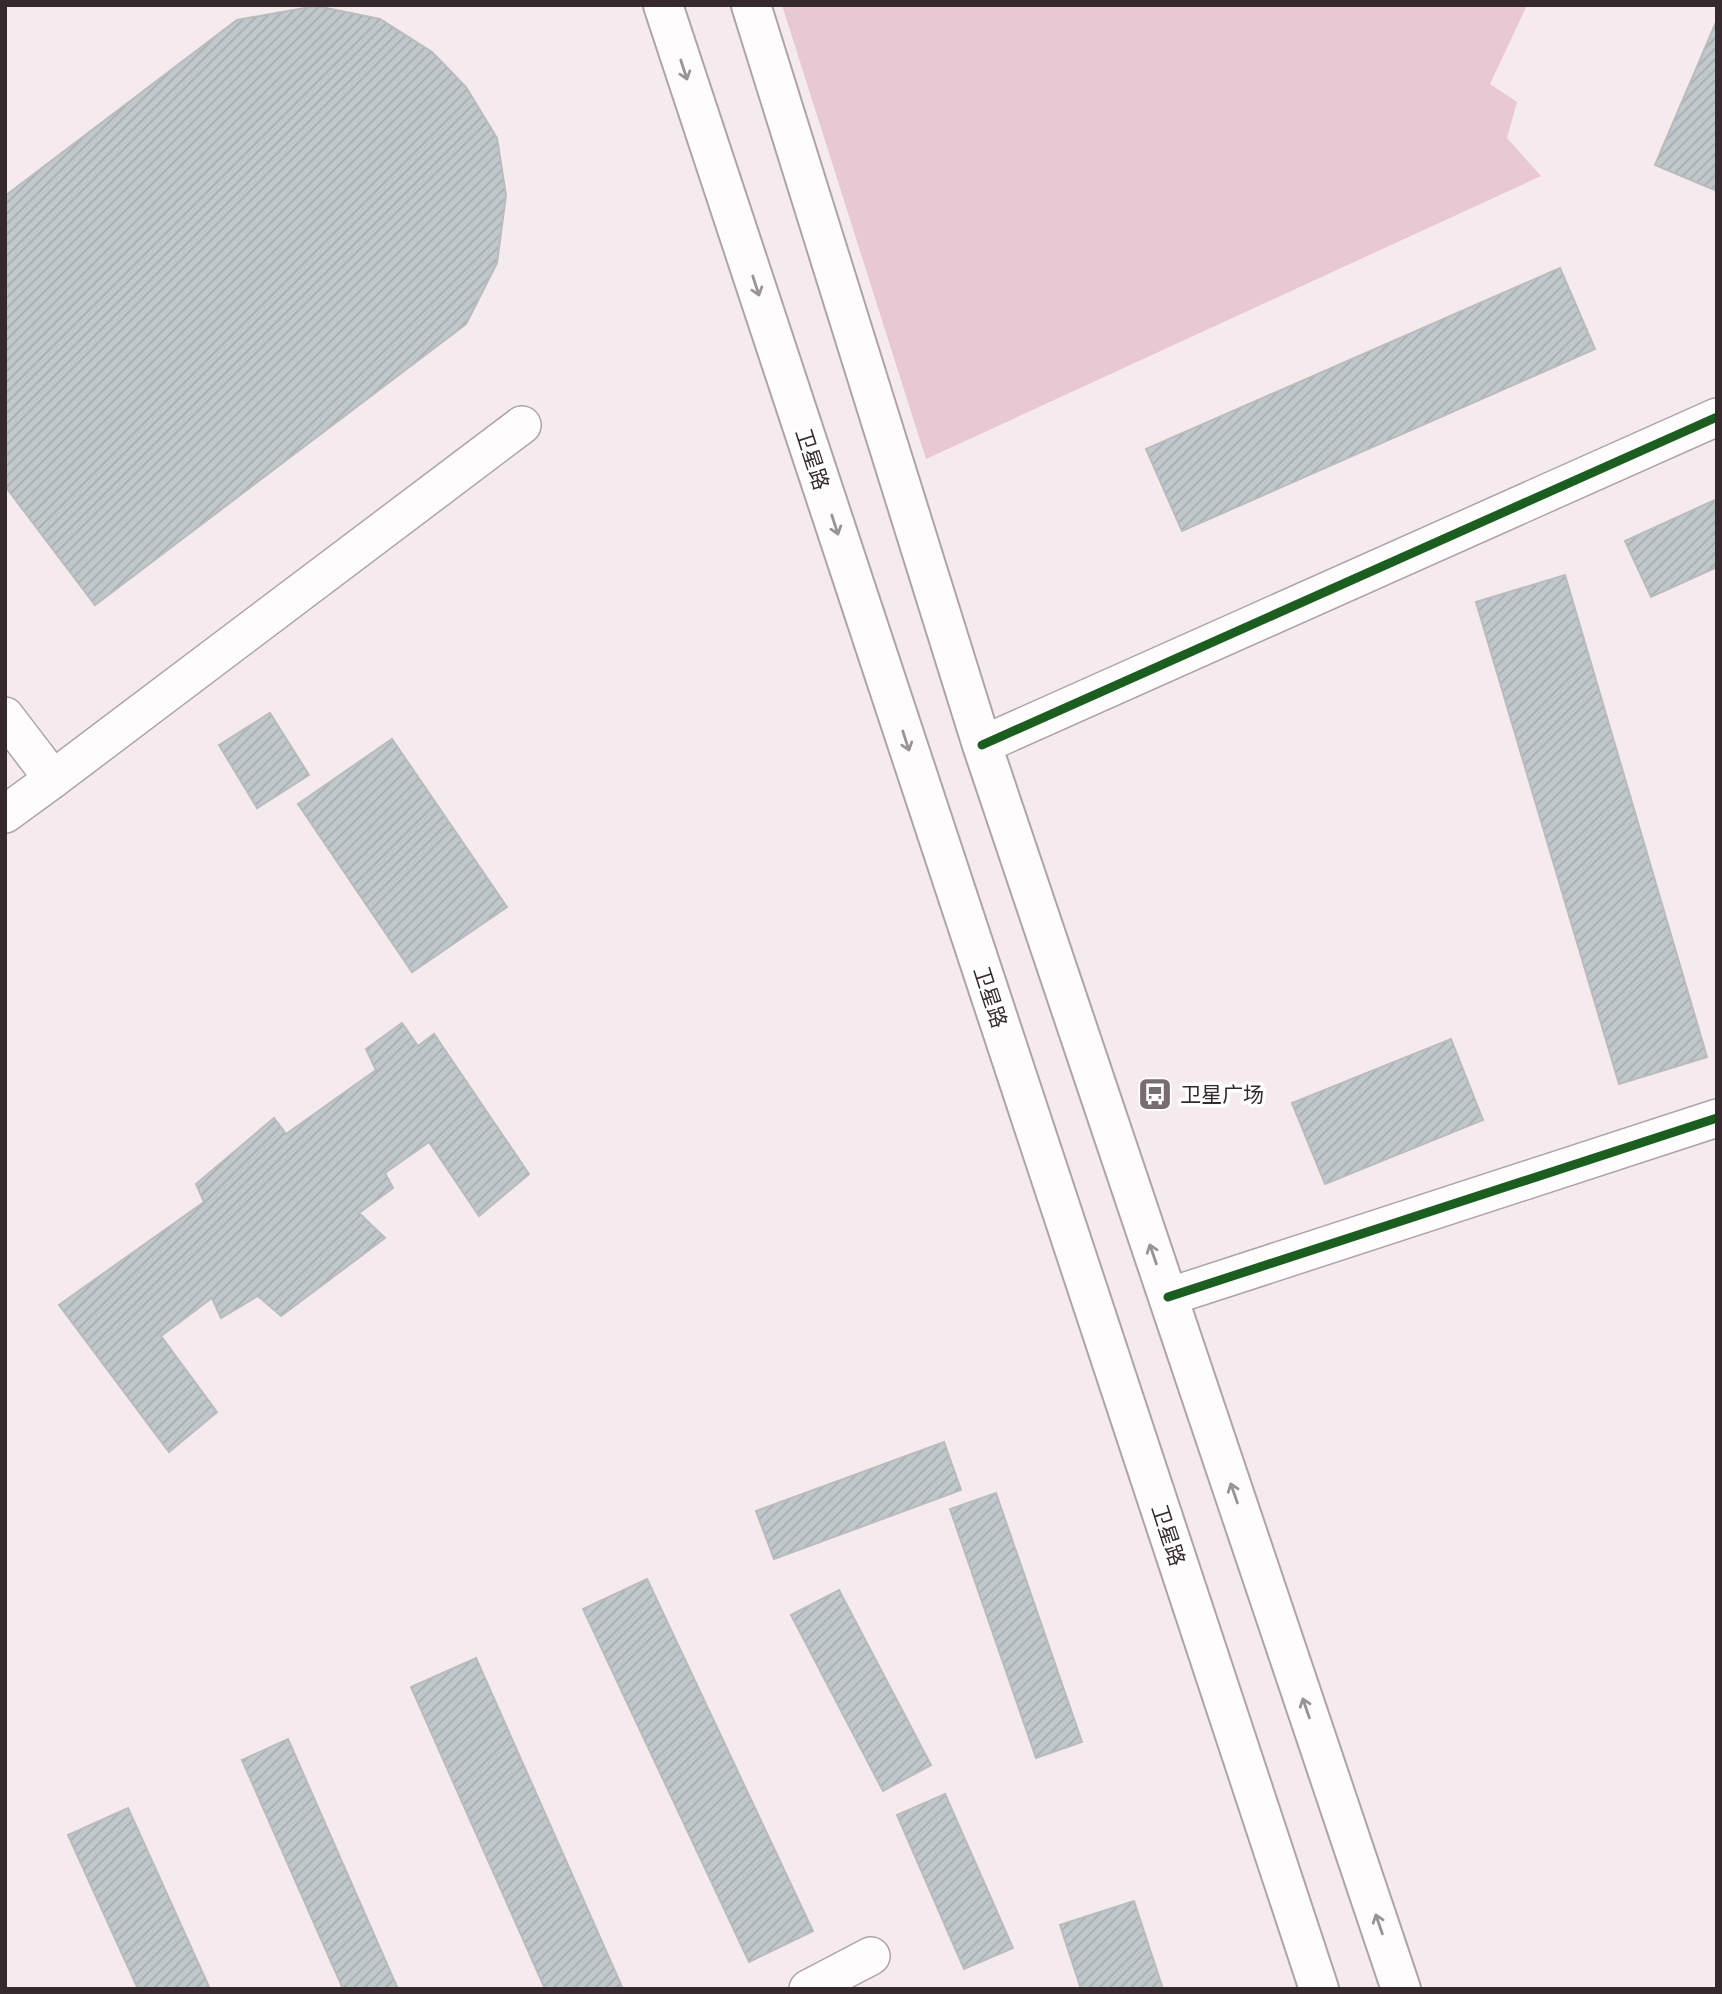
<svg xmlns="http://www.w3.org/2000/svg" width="1722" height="1994" viewBox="0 0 1722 1994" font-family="'IBM Plex Sans','Noto Sans SC',sans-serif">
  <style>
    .park { fill: #e7c8d3 }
    .building { fill: url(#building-hatch); stroke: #b9bbbd; stroke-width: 2 }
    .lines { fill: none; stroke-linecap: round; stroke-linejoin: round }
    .minor-casing { stroke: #aea4a7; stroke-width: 40 }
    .major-casing { stroke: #aea4a7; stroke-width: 42 }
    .minor { stroke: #fefcfc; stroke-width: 37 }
    .major { stroke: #fefcfc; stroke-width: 38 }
    .cycleway-casing { stroke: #fff; stroke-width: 13 }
    .cycleway { stroke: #1b5e20; stroke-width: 9 }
    .oneway { stroke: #9a9294 }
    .labels { text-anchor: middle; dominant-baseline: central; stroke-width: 7; stroke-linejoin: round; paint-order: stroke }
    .street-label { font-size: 21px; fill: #36292d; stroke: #fff }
    .poi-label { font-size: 21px; fill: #36292d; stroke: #fff; text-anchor: start }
  </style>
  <defs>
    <pattern id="building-hatch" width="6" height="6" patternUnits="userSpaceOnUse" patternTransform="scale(1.75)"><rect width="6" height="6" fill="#c0c8cb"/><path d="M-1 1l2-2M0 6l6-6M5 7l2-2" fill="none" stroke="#a6acaf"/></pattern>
  </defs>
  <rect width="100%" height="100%" fill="#f5eaed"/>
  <!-- park -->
  <polygon class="park" points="782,5 1527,5 1490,84 1517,102 1507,138 1541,176 926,459"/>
  <!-- building -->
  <g class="building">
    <polygon points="316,6 380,19 432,52 466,87 497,138 506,195 497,263 466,324 95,605 5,486 5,196 237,20"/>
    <polygon points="1717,20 1717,191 1655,165"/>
    <polygon points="1560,268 1595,349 1182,531 1146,449"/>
    <polygon points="1717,499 1717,567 1651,597 1625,541"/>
    <polygon points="1565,575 1707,1057 1619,1084 1476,602"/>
    <polygon points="270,713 309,775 257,808 219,745"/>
    <polygon points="392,739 507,907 412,972 298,804"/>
    <polygon points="402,1023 418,1046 434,1034 529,1174 479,1216 429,1142 385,1173 393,1188 359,1213 385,1238 281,1316 258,1296 221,1318 212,1298 161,1336 217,1412 169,1452 59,1305 204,1202 196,1184 274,1118 286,1134 376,1070 366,1049"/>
    <polygon points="1451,1039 1483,1120 1325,1184 1292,1103"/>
    <polygon points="944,1442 961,1490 774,1559 756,1511"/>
    <polygon points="996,1493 1082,1742 1036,1758 950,1509"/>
    <polygon points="647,1579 813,1931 749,1962 583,1609"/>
    <polygon points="839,1590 931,1765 883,1791 791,1615"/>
    <polygon points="476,1658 623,1989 545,1989 411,1687"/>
    <polygon points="288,1739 398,1989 343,1989 242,1760"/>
    <polygon points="945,1794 1013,1948 964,1969 897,1815"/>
    <polygon points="128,1808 210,1989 138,1989 68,1835"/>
    <polygon points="1134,1901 1163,1989 1081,1989 1060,1925"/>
  </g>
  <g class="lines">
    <!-- minor casing -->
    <g class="minor-casing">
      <g id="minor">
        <polyline points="5,716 53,779 5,814"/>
        <polyline points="982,745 1717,417"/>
        <polyline points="53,779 522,425"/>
        <polyline points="1168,1297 1717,1118"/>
        <polyline points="808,1989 871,1956"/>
      </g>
    </g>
    <!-- major casing -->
    <g class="major-casing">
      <g id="major">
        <polyline points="663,5 1319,1989"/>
        <polyline points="751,5 982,745 1401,1989"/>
      </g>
    </g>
    <!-- minor -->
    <use href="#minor" class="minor"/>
    <!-- major -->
    <use href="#major" class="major"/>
    <!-- cycleway casing -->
    <g class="cycleway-casing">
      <g id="cycleway">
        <polyline points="982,745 1717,417"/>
        <polyline points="1168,1297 1717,1118"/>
      </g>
    </g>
    <!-- cycleway -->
    <use href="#cycleway" class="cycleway"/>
  </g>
  <!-- one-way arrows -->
  <defs><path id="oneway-shaft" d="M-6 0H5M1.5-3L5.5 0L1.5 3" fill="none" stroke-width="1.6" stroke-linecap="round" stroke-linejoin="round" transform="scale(1.75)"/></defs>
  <g class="oneway">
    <use href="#oneway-shaft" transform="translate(684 70) rotate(72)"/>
    <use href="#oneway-shaft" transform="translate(756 286) rotate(72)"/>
    <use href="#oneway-shaft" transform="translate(835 525) rotate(72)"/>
    <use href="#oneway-shaft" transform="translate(906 741) rotate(72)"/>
    <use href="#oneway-shaft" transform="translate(1153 1254) rotate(-109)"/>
    <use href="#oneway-shaft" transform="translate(1234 1493) rotate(-109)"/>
    <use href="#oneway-shaft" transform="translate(1306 1708) rotate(-109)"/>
    <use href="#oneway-shaft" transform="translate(1379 1924) rotate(-109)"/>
  </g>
  <!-- icons -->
  <defs>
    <g id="bus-square" transform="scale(1.75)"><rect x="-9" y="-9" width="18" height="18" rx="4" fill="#796d70" stroke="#fff"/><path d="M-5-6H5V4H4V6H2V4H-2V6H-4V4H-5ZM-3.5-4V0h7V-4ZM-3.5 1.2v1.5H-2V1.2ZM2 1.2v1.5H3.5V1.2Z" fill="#fff"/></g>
  </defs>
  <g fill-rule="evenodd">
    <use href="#bus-square" x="1155" y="1094"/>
  </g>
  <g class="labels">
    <!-- street labels -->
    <g class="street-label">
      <text transform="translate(813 459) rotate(72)">卫星路</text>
      <text transform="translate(991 997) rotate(72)">卫星路</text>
      <text transform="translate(1169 1535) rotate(72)">卫星路</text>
    </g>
    <!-- poi labels -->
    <g class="poi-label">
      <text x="1180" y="1094">卫星广场</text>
    </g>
  </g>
  <!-- border -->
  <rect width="1722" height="1994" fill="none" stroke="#36292d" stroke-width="14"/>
</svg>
